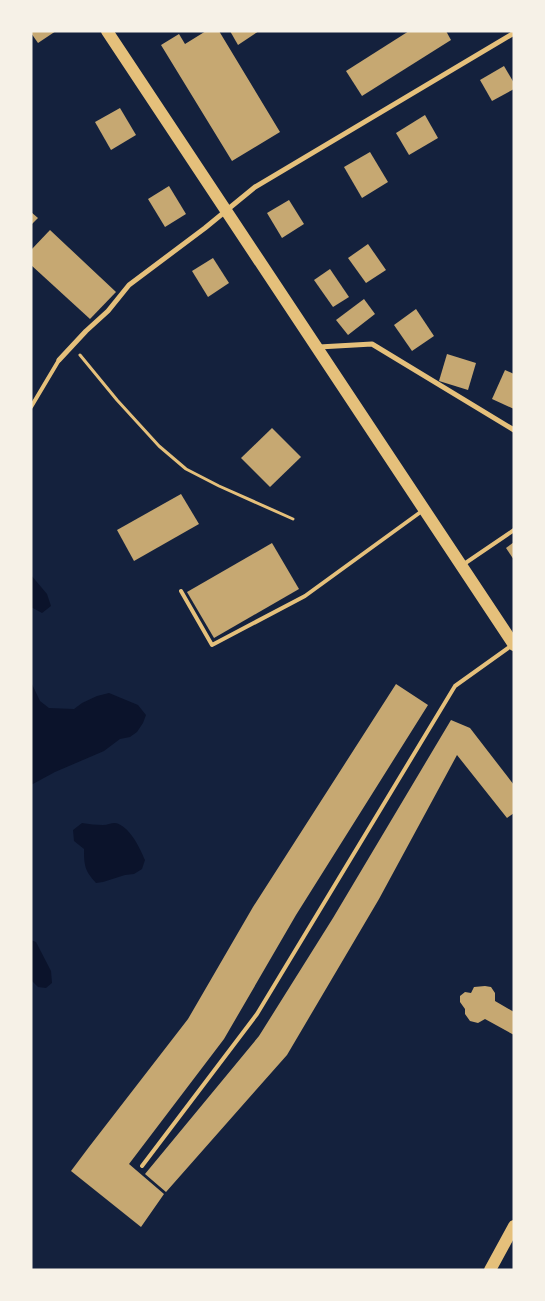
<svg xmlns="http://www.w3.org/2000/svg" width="545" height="1301" viewBox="0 0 545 1301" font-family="'Source Serif 4',serif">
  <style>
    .water { fill: #0b132b }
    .building { fill: #c6a872 }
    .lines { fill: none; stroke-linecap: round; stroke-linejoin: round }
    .path { stroke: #e5c07b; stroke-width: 3 }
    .service { stroke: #e5c07b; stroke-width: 4 }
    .minor { stroke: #e5c07b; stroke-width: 5 }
    .primary { stroke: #e5c07b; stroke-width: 12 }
  </style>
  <rect width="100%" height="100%" fill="#14213d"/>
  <!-- water -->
  <g class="water">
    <polygon points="31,575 47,594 51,606 42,613 31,607"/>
    <polygon points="31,682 40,701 49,708 74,709 82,703 97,696 109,693 138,705 146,715 143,723 137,732 130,737 120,739 104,751 55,772 31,785"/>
    <path d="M82,823c7,1 14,2 21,2 4,0 8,-2 12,-2 14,2 25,25 30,37l-3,9 -8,5 -9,1 -22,7 -7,1c-11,-12 -12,-17 -12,-34l-10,-8 -1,-11z"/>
    <polygon points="31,940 36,942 51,971 52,983 46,988 38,987 31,980"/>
  </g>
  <!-- building -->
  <g class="building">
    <polygon points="31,31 56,31 38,43 31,33"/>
    <polygon points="206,31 219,31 280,132 232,161 161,45 179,34 185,44"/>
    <polygon points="230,31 259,31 238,45"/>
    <polygon points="409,31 446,31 451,40 362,96 346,71"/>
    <polygon points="504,66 514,83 514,89 492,101 480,80"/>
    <polygon points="120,108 136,135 111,150 95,122"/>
    <polygon points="425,115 438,138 409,155 396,133"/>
    <polygon points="370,152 388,182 362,198 344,167"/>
    <polygon points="169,186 186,214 165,227 148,199"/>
    <polygon points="289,200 304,224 282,238 267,213"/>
    <polygon points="31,212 38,218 31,225"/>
    <polygon points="50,230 116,292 90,319 31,265 31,250"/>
    <polygon points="368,244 386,270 366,283 348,258"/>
    <polygon points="213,258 229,283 208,297 192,271"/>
    <polygon points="330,269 349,297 333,307 314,280"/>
    <polygon points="364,299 375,314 348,335 336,320"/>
    <polygon points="416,309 434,336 412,351 394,325"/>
    <polygon points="447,354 476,363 468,390 439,381"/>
    <polygon points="505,370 514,374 514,409 492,399"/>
    <polygon points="272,428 301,457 270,487 241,458"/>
    <polygon points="181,494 199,524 134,561 117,530"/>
    <polygon points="514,542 514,560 506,548"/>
    <polygon points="272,543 299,589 214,638 187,592"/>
    <polygon points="396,684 428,705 296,915 224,1039 129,1164 164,1194 141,1227 71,1171 89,1147 188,1019 253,907"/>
    <polygon points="451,720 470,728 514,785 514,813 507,818 457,755 379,899 287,1055 166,1192 145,1174 259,1036 333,918"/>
    <polygon points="485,986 491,987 495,993 495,1001 514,1012 514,1035 485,1019 478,1023 470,1021 465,1014 465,1009 460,1002 460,996 465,992 471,993 474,987"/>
  </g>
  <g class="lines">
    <!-- path -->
    <polyline class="path" points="80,355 117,400 159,446 186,469 219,486 293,519"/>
    <!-- service -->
    <g class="service">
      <polyline points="31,407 59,360"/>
      <polyline points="464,564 514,530"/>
      <polyline points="181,591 212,645 305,596 422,511"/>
      <polyline points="142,1166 257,1014 455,686 511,646"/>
    </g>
    <!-- minor -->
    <g class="minor">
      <polyline points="319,347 372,344 514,430"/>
      <polyline points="59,360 86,331 108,311 129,285 205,228 255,187 514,33"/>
    </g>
    <!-- primary -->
    <g class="primary">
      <polyline points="107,31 514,645"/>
      <polyline points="490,1270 514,1226"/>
    </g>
  </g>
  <!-- border -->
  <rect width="545" height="1301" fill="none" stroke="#f6f1e7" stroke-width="65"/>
</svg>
